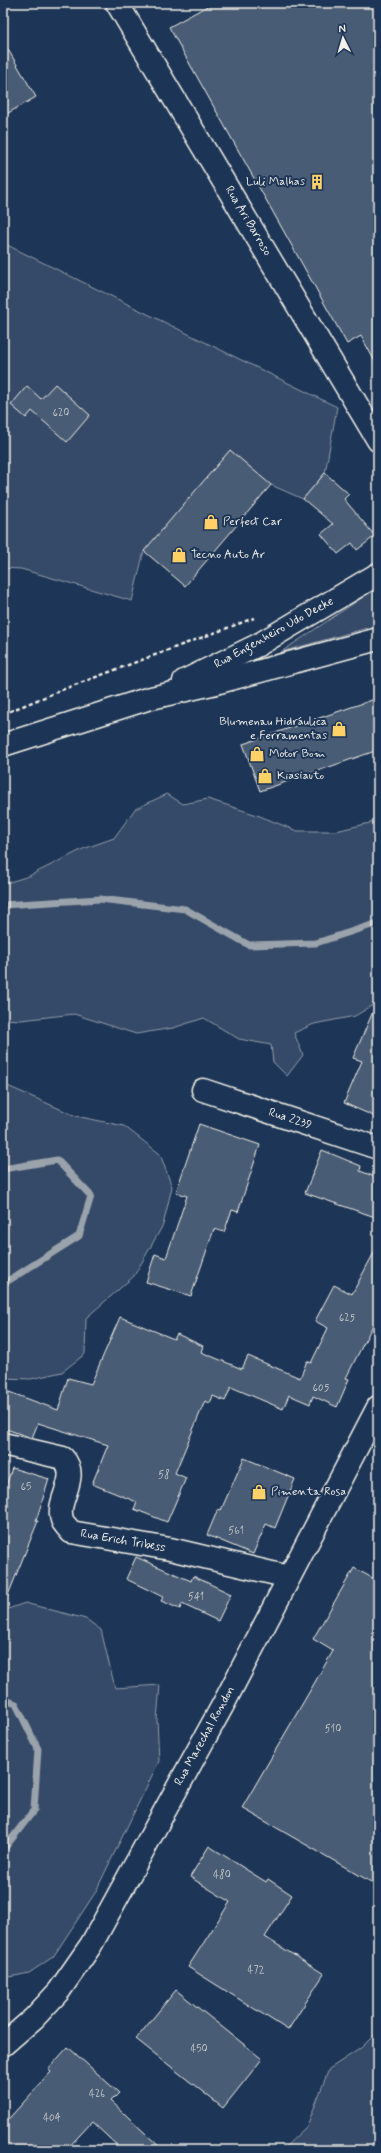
<svg xmlns="http://www.w3.org/2000/svg" width="381" height="2153" viewBox="0 0 381 2153" font-family="Mynerve,sans-serif">
  <style>
    .green { fill: #354a67; stroke: #949ea8 }
    .lines { fill: none; stroke-linecap: round; stroke-linejoin: round }
    .stream { stroke: #9aa2ab; stroke-width: 7 }
    .building { fill: #485b74; stroke: #f4f1e8 }
    .street-casing { stroke: #f4f1e8; stroke-width: 25 }
    .secondary-casing { stroke: #f4f1e8; stroke-width: 25 }
    .primary-casing { stroke: #f4f1e8; stroke-width: 25 }
    .path { stroke: #f4f1e8; stroke-width: 2.5; stroke-dasharray: 4 3; stroke-linecap: butt }
    .street { stroke: #1d3557; stroke-width: 22 }
    .secondary { stroke: #1d3557; stroke-width: 22 }
    .primary { stroke: #1d3557; stroke-width: 22 }
    .labels { text-anchor: middle; dominant-baseline: central; stroke-width: 4; stroke-linejoin: round; paint-order: stroke }
    .number-label { font-size: 10px; fill: #c9cccb }
    .poi-label { font-size: 12px; fill: #f4f1e8; stroke: #1d3557; text-anchor: start }
    .street-label { font-size: 12px; fill: #f4f1e8; stroke: #1d3557 }
  </style>
  <rect width="100%" height="100%" fill="#1d3557"/>
  <filter id="ink" filterUnits="userSpaceOnUse"><feTurbulence type="fractalNoise" baseFrequency=".025" numOctaves="2"/><feDisplacementMap in="SourceGraphic" scale="8" xChannelSelector="R" yChannelSelector="G"/><feConvolveMatrix kernelMatrix="1 2 1 2 8 2 1 2 1" color-interpolation-filters="sRGB"/></filter>
  <g filter="url(#ink)">
    <!-- green -->
    <g class="green">
      <polygon points="3,243 337,407 325,473 303,499 271,485 144,551 132,601 21,569 3,568"/>
      <polygon points="378,587 378,625 281,652"/>
      <polygon points="167,794 183,804 208,799 257,815 297,831 336,831 378,821 378,1002 355,1016 314,1024 294,1033 303,1055 287,1076 273,1062 271,1045 239,1039 204,1018 173,1028 136,1034 74,1014 21,1020 3,1019 3,884 29,876 83,849 114,838 135,809"/>
      <polygon points="3,1084 76,1116 124,1126 160,1154 172,1187 163,1225 134,1276 86,1318 85,1354 62,1372 31,1379 3,1378"/>
      <polygon points="25,1603 86,1619 101,1630 115,1688 160,1685 157,1719 159,1761 95,1893 53,1957 29,1973 10,1977 3,1973 3,1607 8,1609"/>
      <polygon points="378,2031 378,2150 282,2150 307,2126 329,2069 361,2048"/>
    </g>
    <g class="lines">
      <!-- stream -->
      <g class="stream">
        <polyline points="3,905 100,899 185,909 249,945 316,943 378,923"/>
        <polyline points="3,1169 57,1160 91,1196 79,1236 3,1284"/>
        <polyline points="3,1699 16,1704 38,1749 34,1810 3,1850"/>
      </g>
    </g>
    <!-- building -->
    <g class="building">
      <polygon points="213,3 378,3 378,367 361,336 347,344 169,27"/>
      <polygon points="3,41 36,97 3,116"/>
      <polygon points="55,384 90,415 67,442 32,411 26,418 11,405 27,386 41,399"/>
      <polygon points="230,450 271,485 185,586 144,551"/>
      <polygon points="325,473 349,494 344,499 375,536 357,550 352,543 338,554 321,534 333,524 303,499"/>
      <polygon points="378,698 378,750 260,791 243,744"/>
      <polygon points="378,1000 378,1118 344,1103 362,1061 353,1058"/>
      <polygon points="199,1124 260,1145 238,1212 232,1210 224,1232 214,1229 191,1296 146,1282 155,1254 166,1258 187,1196 176,1192"/>
      <polygon points="322,1150 361,1166 360,1171 378,1178 378,1218 305,1193"/>
      <polygon points="378,1245 378,1315 346,1378 349,1379 337,1407 313,1396 310,1404 289,1395 283,1409 231,1387 225,1401 213,1396 210,1403 205,1401 175,1473 186,1478 167,1522 134,1509 137,1502 92,1484 108,1445 38,1423 32,1438 3,1428 3,1409 9,1392 58,1410 68,1378 91,1384 120,1317 174,1339 177,1334 203,1346 201,1352 242,1369 248,1356 300,1378 307,1361 311,1363 328,1328 315,1321 334,1285 352,1294"/>
      <polygon points="244,1458 295,1479 275,1528 266,1524 253,1554 207,1535 218,1509 221,1510"/>
      <polygon points="12,1468 49,1479 36,1521 38,1521 4,1605 3,1495"/>
      <polygon points="136,1557 191,1581 193,1576 231,1594 218,1621 182,1604 180,1609 161,1601 163,1597 126,1579"/>
      <polygon points="354,1568 378,1581 378,1886 242,1808 333,1651 313,1639"/>
      <polygon points="209,1846 266,1882 268,1879 292,1895 265,1937 324,1974 288,2030 188,1967 230,1902 190,1877"/>
      <polygon points="176,1990 262,2059 223,2108 136,2039"/>
      <polygon points="68,2047 119,2093 111,2101 163,2150 122,2150 92,2122 66,2150 3,2150 3,2125 51,2072 48,2069"/>
    </g>
    <g class="lines">
      <!-- street casing -->
      <g class="street-casing">
        <g id="street">
          <polyline points="203,1090 378,1148"/>
          <path d="M3,1444l60,14c19,21 -10,43 0,64 2,3 6,7 8,10l99,17 119,28"/>
        </g>
      </g>
      <!-- secondary casing -->
      <g class="secondary-casing">
        <g id="secondary">
          <polyline points="117,3 378,440"/>
          <polyline points="3,2045 34,2018 59,1991 91,1945 224,1703 378,1407"/>
        </g>
      </g>
      <!-- primary casing -->
      <g class="primary-casing">
        <g id="primary">
          <polyline points="184,681 258,645 378,574"/>
          <polyline points="3,745 147,699 216,683 378,639"/>
        </g>
      </g>
      <!-- path -->
      <g class="path">
        <polyline points="374,463 378,470"/>
        <polyline points="3,714 64,689 254,618"/>
      </g>
      <!-- street -->
      <use href="#street" class="street"/>
      <!-- secondary -->
      <use href="#secondary" class="secondary"/>
      <!-- primary -->
      <use href="#primary" class="primary"/>
    </g>
  </g>
  <!-- icons -->
  <defs>
    <g id="building-bare" transform="scale(1.2)"><path d="M-4-6H4V6H1V3H-1V6H-4ZM-2.5-4.3h1.7v1.8h-1.7ZM.8-4.3h1.7v1.8H.8ZM-2.5-1h1.7V.8h-1.7ZM.8-1h1.7V.8H.8Z" fill="#ffd166" stroke="#1d3557" stroke-width="2.5" paint-order="stroke"/></g>
    <g id="shop-bare" transform="scale(1.2)"><path d="M-5-2.5h2.3a2.7 3.5 0 0 1 5.4 0H5L5.5 6h-11ZM-1.5-2.5h3a1.5 2.3 0 0 0-3 0Z" fill="#ffd166" stroke="#1d3557" stroke-width="2.5" paint-order="stroke"/></g>
  </defs>
  <g fill-rule="evenodd">
    <use href="#building-bare" x="317" y="182"/>
    <use href="#shop-bare" x="211" y="522"/>
    <use href="#shop-bare" x="179" y="555"/>
    <use href="#shop-bare" x="339" y="729"/>
    <use href="#shop-bare" x="257" y="754"/>
    <use href="#shop-bare" x="265" y="776"/>
    <use href="#shop-bare" x="259" y="1492"/>
  </g>
  <g class="labels">
    <!-- number labels -->
    <g class="number-label">
      <text x="61" y="413">620</text>
      <text x="347" y="1318">625</text>
      <text x="321" y="1388">605</text>
      <text x="164" y="1475">58</text>
      <text x="26" y="1487">65</text>
      <text x="236" y="1531">561</text>
      <text x="196" y="1597">541</text>
      <text x="333" y="1729">510</text>
      <text x="222" y="1875">480</text>
      <text x="256" y="1970">472</text>
      <text x="199" y="2049">450</text>
      <text x="97" y="2094">426</text>
      <text x="52" y="2118">404</text>
    </g>
    <!-- poi labels -->
    <g class="poi-label">
      <text x="305" y="182" text-anchor="end">Luli Malhas</text>
      <text x="223" y="522">Perfect Car</text>
      <text x="191" y="555">Tecno Auto Ar</text>
      <text x="327" y="722" text-anchor="end">Blumenau Hidráulica<tspan x="327" dy="14">e Ferramentas</tspan></text>
      <text x="269" y="754">Motor Bom</text>
      <text x="277" y="776">Kiasiauto</text>
      <text x="271" y="1492">Pimenta Rosa</text>
    </g>
    <!-- street labels -->
    <g class="street-label">
      <text transform="translate(248 221) rotate(59)">Rua Ari Barroso</text>
      <text transform="translate(274 633) rotate(-29)">Rua Engenheiro Udo Deeke</text>
      <text transform="translate(290 1119) rotate(18)">Rua 2239</text>
      <text transform="translate(123 1541) rotate(10)">Rua Erich Tribess</text>
      <text transform="translate(205 1736) rotate(-61)">Rua Marechal Rondon</text>
    </g>
  </g>
  <!-- margin -->
  <rect width="381" height="2153" fill="none" stroke="#1d3557" stroke-width="16"/>
  <rect x="8" y="8" width="365" height="2137" fill="none" stroke="#f4f1e8" stroke-width="1.5" filter="url(#ink)"/>
  <!-- north arrow -->
  <g transform="translate(343 38) rotate(355)" stroke="#1d3557" stroke-width="3" paint-order="stroke">
  <path d="M0-3L7 15L0 10L-7 15Z" fill="#f4f1e8"/>
  <text y="-6" font-size="11" font-weight="bold" text-anchor="middle" fill="#f4f1e8">N</text>
  </g>
</svg>
